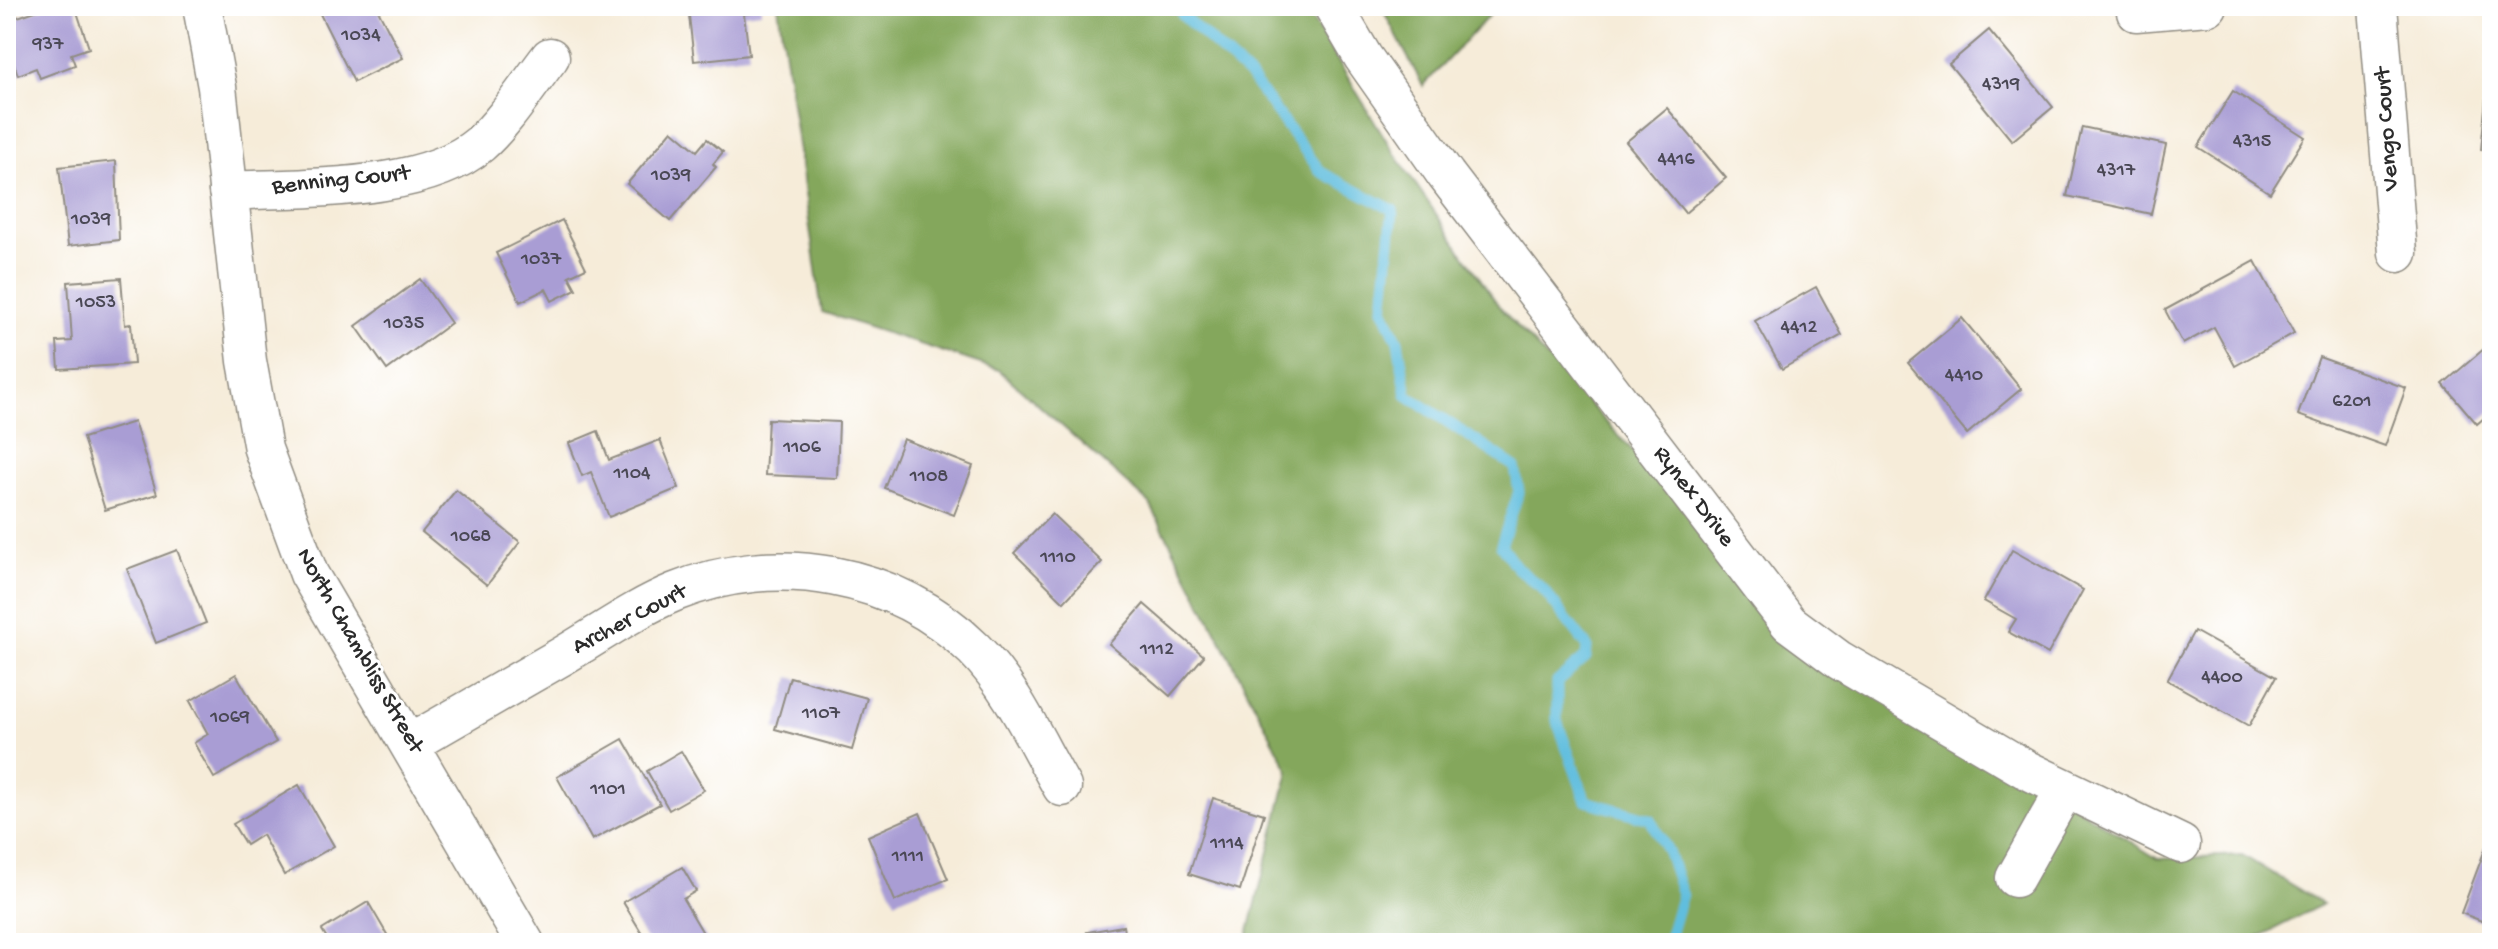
<svg xmlns="http://www.w3.org/2000/svg" width="2498" height="949" viewBox="0 0 2498 949" font-family="'Gochi Hand',sans-serif">
  <style>
    .forest { fill: #84a75c; stroke: #586944; stroke-width: 2 }
    .lines { fill: none; stroke-linecap: round; stroke-linejoin: round }
    .stream { stroke: #60bede; stroke-width: 11 }
    .building { fill: #a99dd4 }
    .minor-casing { stroke: #908c82; stroke-width: 41 }
    .minor { stroke: #fff; stroke-width: 38 }
    .labels { text-anchor: middle; dominant-baseline: central; stroke-width: 6; stroke-linejoin: round; paint-order: stroke }
    .number-label { font-size: 20px; fill: #4a4855 }
    .street-label { font-size: 24px; fill: #2b2b2b; stroke: #fff }
  </style>
  <rect width="100%" height="100%" fill="#fff"/>
  <filter id="ink" filterUnits="userSpaceOnUse"><feTurbulence type="fractalNoise" baseFrequency=".0125" numOctaves="2"/><feDisplacementMap in="SourceGraphic" scale="16" xChannelSelector="R" yChannelSelector="G"/><feConvolveMatrix kernelMatrix="1 2 1 2 8 2 1 2 1" color-interpolation-filters="sRGB"/></filter>
  <filter id="wash" filterUnits="userSpaceOnUse"><feTurbulence type="fractalNoise" baseFrequency=".006" numOctaves="4" result="noise"/><feDisplacementMap in="SourceGraphic" scale="32" xChannelSelector="R" yChannelSelector="G"/><feGaussianBlur stdDeviation="1.8" result="paint"/><feColorMatrix in="noise" values="0 0 0 0 0 0 0 0 0 0 0 0 0 0 0 0 0 1.4 0 .05"/><feComposite in="paint" operator="in"/></filter>
  <g filter="url(#wash)">
    <rect width="100%" height="100%" fill="#f6ecd9"/>
    <!-- forest -->
    <g class="forest">
      <polygon points="778,6 1304,6 1391,148 1501,309 1805,636 2158,859 2242,855 2323,904 2247,943 1246,943 1289,771 1150,504 999,370 822,312"/>
      <polygon points="1381,6 1498,6 1423,86"/>
    </g>
    <g class="lines">
      <!-- stream -->
      <polyline class="stream" points="1178,6 1183,16 1250,77 1321,172 1393,210 1383,308 1398,341 1407,395 1515,467 1519,492 1501,545 1517,568 1542,588 1587,646 1586,657 1557,682 1557,721 1586,801 1650,819 1668,852 1682,894 1670,935 1680,943"/>
    </g>
    <g id="blocks">
      <!-- building -->
      <g class="building">
        <polygon points="50,6 75,6 89,48 71,54 75,65 40,78 36,68 18,75 6,42 6,21"/>
        <polygon points="336,6 376,6 403,58 354,82 320,14"/>
        <polygon points="688,6 761,6 761,12 744,14 749,55 694,61"/>
        <polygon points="1989,30 2053,107 2012,141 1949,64"/>
        <polygon points="2489,66 2492,67 2492,151 2481,150"/>
        <polygon points="2233,91 2305,137 2270,193 2198,147"/>
        <polygon points="1667,108 1726,178 1685,213 1626,142"/>
        <polygon points="2082,127 2166,145 2151,214 2067,196"/>
        <polygon points="672,130 697,151 707,139 723,152 713,164 716,167 670,221 627,184"/>
        <polygon points="116,161 119,240 68,246 59,167"/>
        <polygon points="562,220 586,268 569,276 576,289 552,301 546,289 520,302 496,253"/>
        <polygon points="2255,261 2294,333 2235,366 2214,327 2183,344 2165,310"/>
        <polygon points="121,278 125,325 131,324 134,364 59,369 57,342 72,341 68,282"/>
        <polygon points="420,279 451,323 387,370 356,326"/>
        <polygon points="1816,287 1842,335 1782,369 1755,321"/>
        <polygon points="1962,318 2021,389 1967,434 1908,363"/>
        <polygon points="2492,342 2492,411 2477,424 2443,384"/>
        <polygon points="2319,357 2406,388 2385,446 2298,415"/>
        <polygon points="768,419 839,422 837,478 765,475"/>
        <polygon points="134,422 157,494 105,510 83,438"/>
        <polygon points="598,431 609,460 660,440 679,488 609,517 591,472 582,476 569,443"/>
        <polygon points="903,439 973,466 954,515 884,488"/>
        <polygon points="456,490 520,542 487,585 422,532"/>
        <polygon points="1052,514 1102,562 1064,602 1014,553"/>
        <polygon points="177,550 206,623 156,643 127,569"/>
        <polygon points="2012,550 2083,590 2048,654 2008,632 2016,619 1984,601"/>
        <polygon points="1144,604 1204,656 1170,696 1109,644"/>
        <polygon points="2194,631 2276,677 2249,726 2167,680"/>
        <polygon points="236,674 276,742 214,778 194,743 208,734 190,701"/>
        <polygon points="790,677 867,698 852,750 775,729"/>
        <polygon points="623,739 660,804 592,840 557,777"/>
        <polygon points="681,751 704,790 669,810 647,771"/>
        <polygon points="299,785 334,846 284,875 262,835 246,845 233,824"/>
        <polygon points="1213,798 1264,814 1240,890 1189,874"/>
        <polygon points="920,813 948,879 895,901 868,836"/>
        <polygon points="2492,831 2492,925 2461,913"/>
        <polygon points="682,867 696,891 683,899 709,943 648,943 623,902"/>
        <polygon points="368,902 392,943 330,943 322,930"/>
        <polygon points="1123,926 1126,943 1048,943 1088,935 1087,932"/>
      </g>
    </g>
  </g>
  <g filter="url(#ink)">
    <use href="#blocks" fill-opacity="0" stroke="#908c82" stroke-width="2"/>
    <g class="lines">
      <!-- minor casing -->
      <g class="minor-casing">
        <g id="minor">
          <polyline points="202,6 217,87 247,361 263,449 309,574 525,943"/>
          <polyline points="1333,6 1363,57 1446,175 1789,623 1839,660 2025,769 2181,844"/>
          <polyline points="2378,6 2398,253"/>
          <polyline points="2136,12 2208,6"/>
          <path d="M228,191c72,-4 195,2 252,-47 25,-22 49,-60 70,-87"/>
          <path d="M411,743c51,-29 102,-59 153,-88 36,-21 72,-47 111,-63 101,-41 221,-20 299,57 38,38 61,91 88,138"/>
          <polyline points="2015,878 2065,789"/>
        </g>
      </g>
      <!-- minor -->
      <use href="#minor" class="minor"/>
    </g>
  </g>
  <g class="labels">
    <!-- number labels -->
    <g class="number-label">
      <text x="361" y="36">1034</text>
      <text x="48" y="45">937</text>
      <text x="2001" y="85">4319</text>
      <text x="2252" y="142">4315</text>
      <text x="1676" y="160">4416</text>
      <text x="2116" y="171">4317</text>
      <text x="671" y="176">1039</text>
      <text x="91" y="220">1039</text>
      <text x="541" y="260">1037</text>
      <text x="96" y="303">1053</text>
      <text x="404" y="324">1035</text>
      <text x="1799" y="328">4412</text>
      <text x="1964" y="376">4410</text>
      <text x="2352" y="402">6201</text>
      <text x="802" y="448">1106</text>
      <text x="632" y="474">1104</text>
      <text x="929" y="477">1108</text>
      <text x="471" y="537">1068</text>
      <text x="1058" y="558">1110</text>
      <text x="1157" y="650">1112</text>
      <text x="2222" y="678">4400</text>
      <text x="821" y="714">1107</text>
      <text x="230" y="718">1069</text>
      <text x="608" y="790">1101</text>
      <text x="1227" y="844">1114</text>
      <text x="908" y="857">1111</text>
    </g>
    <!-- street labels -->
    <g class="street-label">
      <text transform="translate(2388 129) rotate(-94)">Vengo Court</text>
      <text transform="translate(341 181) rotate(-6)">Benning Court</text>
      <text transform="translate(1693 497) rotate(53)">Rynex Drive</text>
      <text transform="translate(630 620) rotate(-28)">Archer Court</text>
      <text transform="translate(359 651) rotate(60)">North Chambliss Street</text>
    </g>
  </g>
  <!-- margin -->
  <rect width="2498" height="949" fill="none" stroke="#fff" stroke-width="32"/>
</svg>
